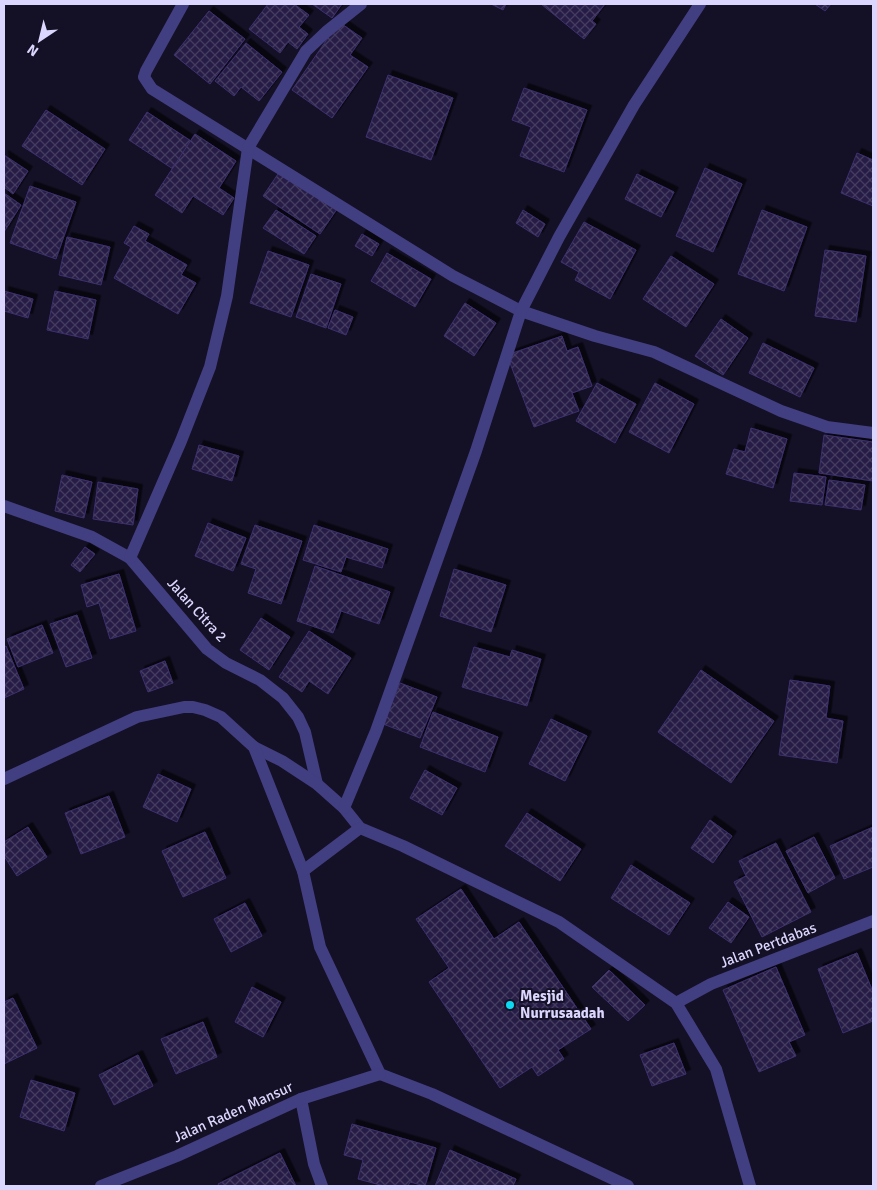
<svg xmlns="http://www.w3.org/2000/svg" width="877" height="1190" viewBox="0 0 877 1190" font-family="Signika,sans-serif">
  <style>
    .building { fill: url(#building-cross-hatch); stroke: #3e306f; filter: url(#shadow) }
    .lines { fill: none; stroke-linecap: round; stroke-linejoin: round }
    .minor { stroke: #413e81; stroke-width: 12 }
    .poi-dot { fill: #0dd8f2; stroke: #141025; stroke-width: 2 }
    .labels { text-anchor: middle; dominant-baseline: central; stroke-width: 4; stroke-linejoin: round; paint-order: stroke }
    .street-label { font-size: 15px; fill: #dbd6fd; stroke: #141025 }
    .poi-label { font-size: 15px; font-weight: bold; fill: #dbd6fd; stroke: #141025; text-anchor: start }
  </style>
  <defs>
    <pattern id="building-cross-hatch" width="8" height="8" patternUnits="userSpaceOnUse" patternTransform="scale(1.25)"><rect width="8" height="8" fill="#261d45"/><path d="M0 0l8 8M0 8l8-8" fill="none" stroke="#453d61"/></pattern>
    <filter id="shadow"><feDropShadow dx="4.5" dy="-4.5" stdDeviation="0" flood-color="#0009"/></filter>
  </defs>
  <rect width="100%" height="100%" fill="#141025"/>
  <!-- building -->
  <g class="building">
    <polygon points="268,4 294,4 309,15 299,27 308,34 297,49 288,42 280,53 249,29"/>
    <polygon points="312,4 342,4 332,18"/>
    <polygon points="491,4 506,4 503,10"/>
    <polygon points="541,4 605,4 592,21 596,24 584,39"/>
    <polygon points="815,4 831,4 825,11"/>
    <polygon points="209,11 245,39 210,84 174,55"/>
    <polygon points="339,22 362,38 350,55 368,67 332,118 292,90"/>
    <polygon points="246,43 282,72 259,101 241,87 234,96 215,81"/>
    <polygon points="388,75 453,98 431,160 366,137"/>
    <polygon points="524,88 587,110 564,172 520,156 531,127 512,120"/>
    <polygon points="46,110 105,149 82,185 22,146"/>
    <polygon points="147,112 191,141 173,169 129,140"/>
    <polygon points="195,134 236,161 219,188 234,198 223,215 193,196 182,213 155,195"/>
    <polygon points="857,153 873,160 873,206 841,193"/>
    <polygon points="4,155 28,171 13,194 4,187"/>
    <polygon points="705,168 742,184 713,252 676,236"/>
    <polygon points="280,171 337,209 320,234 263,196"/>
    <polygon points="637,174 674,192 661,217 625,199"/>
    <polygon points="30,186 76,202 56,259 10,243"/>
    <polygon points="4,193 21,205 4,232"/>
    <polygon points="276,210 316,236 304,254 263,228"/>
    <polygon points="523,210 545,224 538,237 516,223"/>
    <polygon points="762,210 807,227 784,291 738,274"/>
    <polygon points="584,222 636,250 610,299 575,280 579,272 561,262"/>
    <polygon points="134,226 149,234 145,241 187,265 181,275 196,283 178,314 114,278 131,247 124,243"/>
    <polygon points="362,234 379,244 372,256 355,246"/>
    <polygon points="67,237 110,247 101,285 59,275"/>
    <polygon points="825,250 866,256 856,322 815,316"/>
    <polygon points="268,251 309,265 291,317 250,303"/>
    <polygon points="387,253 431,279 415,307 371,281"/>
    <polygon points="671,256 714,284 686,327 643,299"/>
    <polygon points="311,274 341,284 326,328 296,317"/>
    <polygon points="4,291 33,299 28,318 4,311"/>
    <polygon points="55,291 96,300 88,339 47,330"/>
    <polygon points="465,303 496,323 474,356 444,336"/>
    <polygon points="335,310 353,317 346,335 328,328"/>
    <polygon points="721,319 748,338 723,375 695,356"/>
    <polygon points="562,336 567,351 578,347 592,386 572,393 579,411 534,427 507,355"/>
    <polygon points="763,343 814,368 800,397 749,373"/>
    <polygon points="597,383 636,404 615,443 576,421"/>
    <polygon points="655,383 694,404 669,453 629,432"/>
    <polygon points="751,428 787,439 773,488 726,474 734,449 745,452"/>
    <polygon points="824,435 873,442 873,481 819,473"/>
    <polygon points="199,445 239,456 232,481 192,469"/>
    <polygon points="794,473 826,477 822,505 790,501"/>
    <polygon points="62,475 92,482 84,518 55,511"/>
    <polygon points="829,480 865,485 861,510 825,505"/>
    <polygon points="98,482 138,489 133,525 93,519"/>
    <polygon points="208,523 246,538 233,571 195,556"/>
    <polygon points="255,525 302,541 281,604 248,593 256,569 241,564"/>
    <polygon points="314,525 388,549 382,568 346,557 341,572 303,560"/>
    <polygon points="85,547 95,554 80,572 71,565"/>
    <polygon points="315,566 390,592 379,624 341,611 333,633 297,621"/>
    <polygon points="454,569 506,585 491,632 440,616"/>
    <polygon points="119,574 136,631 110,639 99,603 87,607 81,585"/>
    <polygon points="77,615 92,658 66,667 50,624"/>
    <polygon points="261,618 290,637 269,670 240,650"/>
    <polygon points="42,625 53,653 18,667 7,639"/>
    <polygon points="309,631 351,658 328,694 309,681 302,692 279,677"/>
    <polygon points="6,646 24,689 4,698 4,647"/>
    <polygon points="474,647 510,657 512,650 541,659 527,706 462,687"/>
    <polygon points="165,661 173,683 148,692 140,671"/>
    <polygon points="701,670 774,721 731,783 658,732"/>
    <polygon points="790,680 830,686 826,718 843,721 837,763 779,755"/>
    <polygon points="400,683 437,697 420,738 383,724"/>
    <polygon points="433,712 498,737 485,772 420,747"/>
    <polygon points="551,719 587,736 565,781 529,764"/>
    <polygon points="425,770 457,788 442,815 410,798"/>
    <polygon points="158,774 191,789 177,822 143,807"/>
    <polygon points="109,796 125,837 81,854 65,813"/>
    <polygon points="527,813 581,849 560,881 505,846"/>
    <polygon points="710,820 732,836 713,863 691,848"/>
    <polygon points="28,827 47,857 17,876 4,856 4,842"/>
    <polygon points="873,827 873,867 844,879 830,846"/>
    <polygon points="205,832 226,878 183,897 162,851"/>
    <polygon points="814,837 835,878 808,893 786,851"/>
    <polygon points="776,843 811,912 762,937 734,882 746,876 739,861"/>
    <polygon points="631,865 690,903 669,935 611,898"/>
    <polygon points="461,889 494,939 519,922 591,1029 558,1050 564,1059 538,1076 532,1067 500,1088 429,982 449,968 416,919"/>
    <polygon points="728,902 749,917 731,943 709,928"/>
    <polygon points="245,903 262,936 231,952 214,919"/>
    <polygon points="857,953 873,992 873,1021 843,1033 818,969"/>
    <polygon points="776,967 805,1035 789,1042 796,1056 759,1072 723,990"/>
    <polygon points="609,970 645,1005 628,1021 592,987"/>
    <polygon points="252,987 281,1002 263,1037 235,1022"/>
    <polygon points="13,998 37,1048 4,1064 4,1002"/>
    <polygon points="203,1022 217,1057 176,1074 161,1039"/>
    <polygon points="674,1043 686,1074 652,1086 640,1055"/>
    <polygon points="138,1055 153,1086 114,1105 99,1075"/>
    <polygon points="31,1080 75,1093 64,1131 20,1117"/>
    <polygon points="352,1124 436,1148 425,1186 410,1182 408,1186 384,1186 358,1179 363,1160 344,1155"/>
    <polygon points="450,1150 516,1179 513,1186 435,1186"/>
    <polygon points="280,1153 296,1186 219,1186 218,1184"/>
  </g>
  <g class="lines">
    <!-- minor -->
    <g class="minor">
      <polyline points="183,4 146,71 144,77 152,89 453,276 521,311 595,336 654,352 781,411 827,427 873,433"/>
      <polyline points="4,506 92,537 130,558 207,649 226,663 260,680 283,698 298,717 305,732 317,784"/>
      <polyline points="130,558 181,441 210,367 227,296 248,148 306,51 326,32 361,4"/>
      <polyline points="254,747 282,761 317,784 344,808 360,828 403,846 559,922 676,1003 716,1069 750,1186"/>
      <polyline points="4,779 137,717 184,707 193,707 205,710 221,717 254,747 303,871 320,947 380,1074 432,1094 628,1186"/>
      <polyline points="344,808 376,731 476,451 521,311 559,237 634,105 700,4"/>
      <polyline points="303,871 360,828"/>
      <polyline points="676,1003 711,984 873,921"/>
      <polyline points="301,1099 314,1164 322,1186"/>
      <polyline points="101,1186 177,1156 301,1099 380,1074"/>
    </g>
  </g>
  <!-- markers -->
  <circle class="poi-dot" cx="510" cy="1005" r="5"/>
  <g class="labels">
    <!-- street labels -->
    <g class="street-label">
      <text transform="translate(197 610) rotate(48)">Jalan Citra 2</text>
      <text transform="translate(768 945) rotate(-21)">Jalan Pertdabas</text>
      <text transform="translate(233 1112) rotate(-24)">Jalan Raden Mansur</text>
    </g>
    <!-- poi labels -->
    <g class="poi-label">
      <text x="520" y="996">Mesjid<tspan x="520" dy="17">Nurrusaadah</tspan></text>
    </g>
  </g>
  <!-- border -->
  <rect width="877" height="1190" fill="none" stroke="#dbd6fd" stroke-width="10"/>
  <!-- north arrow -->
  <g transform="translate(40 40) rotate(215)" stroke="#141025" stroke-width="4" paint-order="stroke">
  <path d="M0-4L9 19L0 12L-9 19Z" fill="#dbd6fd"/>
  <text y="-8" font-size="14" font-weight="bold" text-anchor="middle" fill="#dbd6fd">N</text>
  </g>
</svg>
